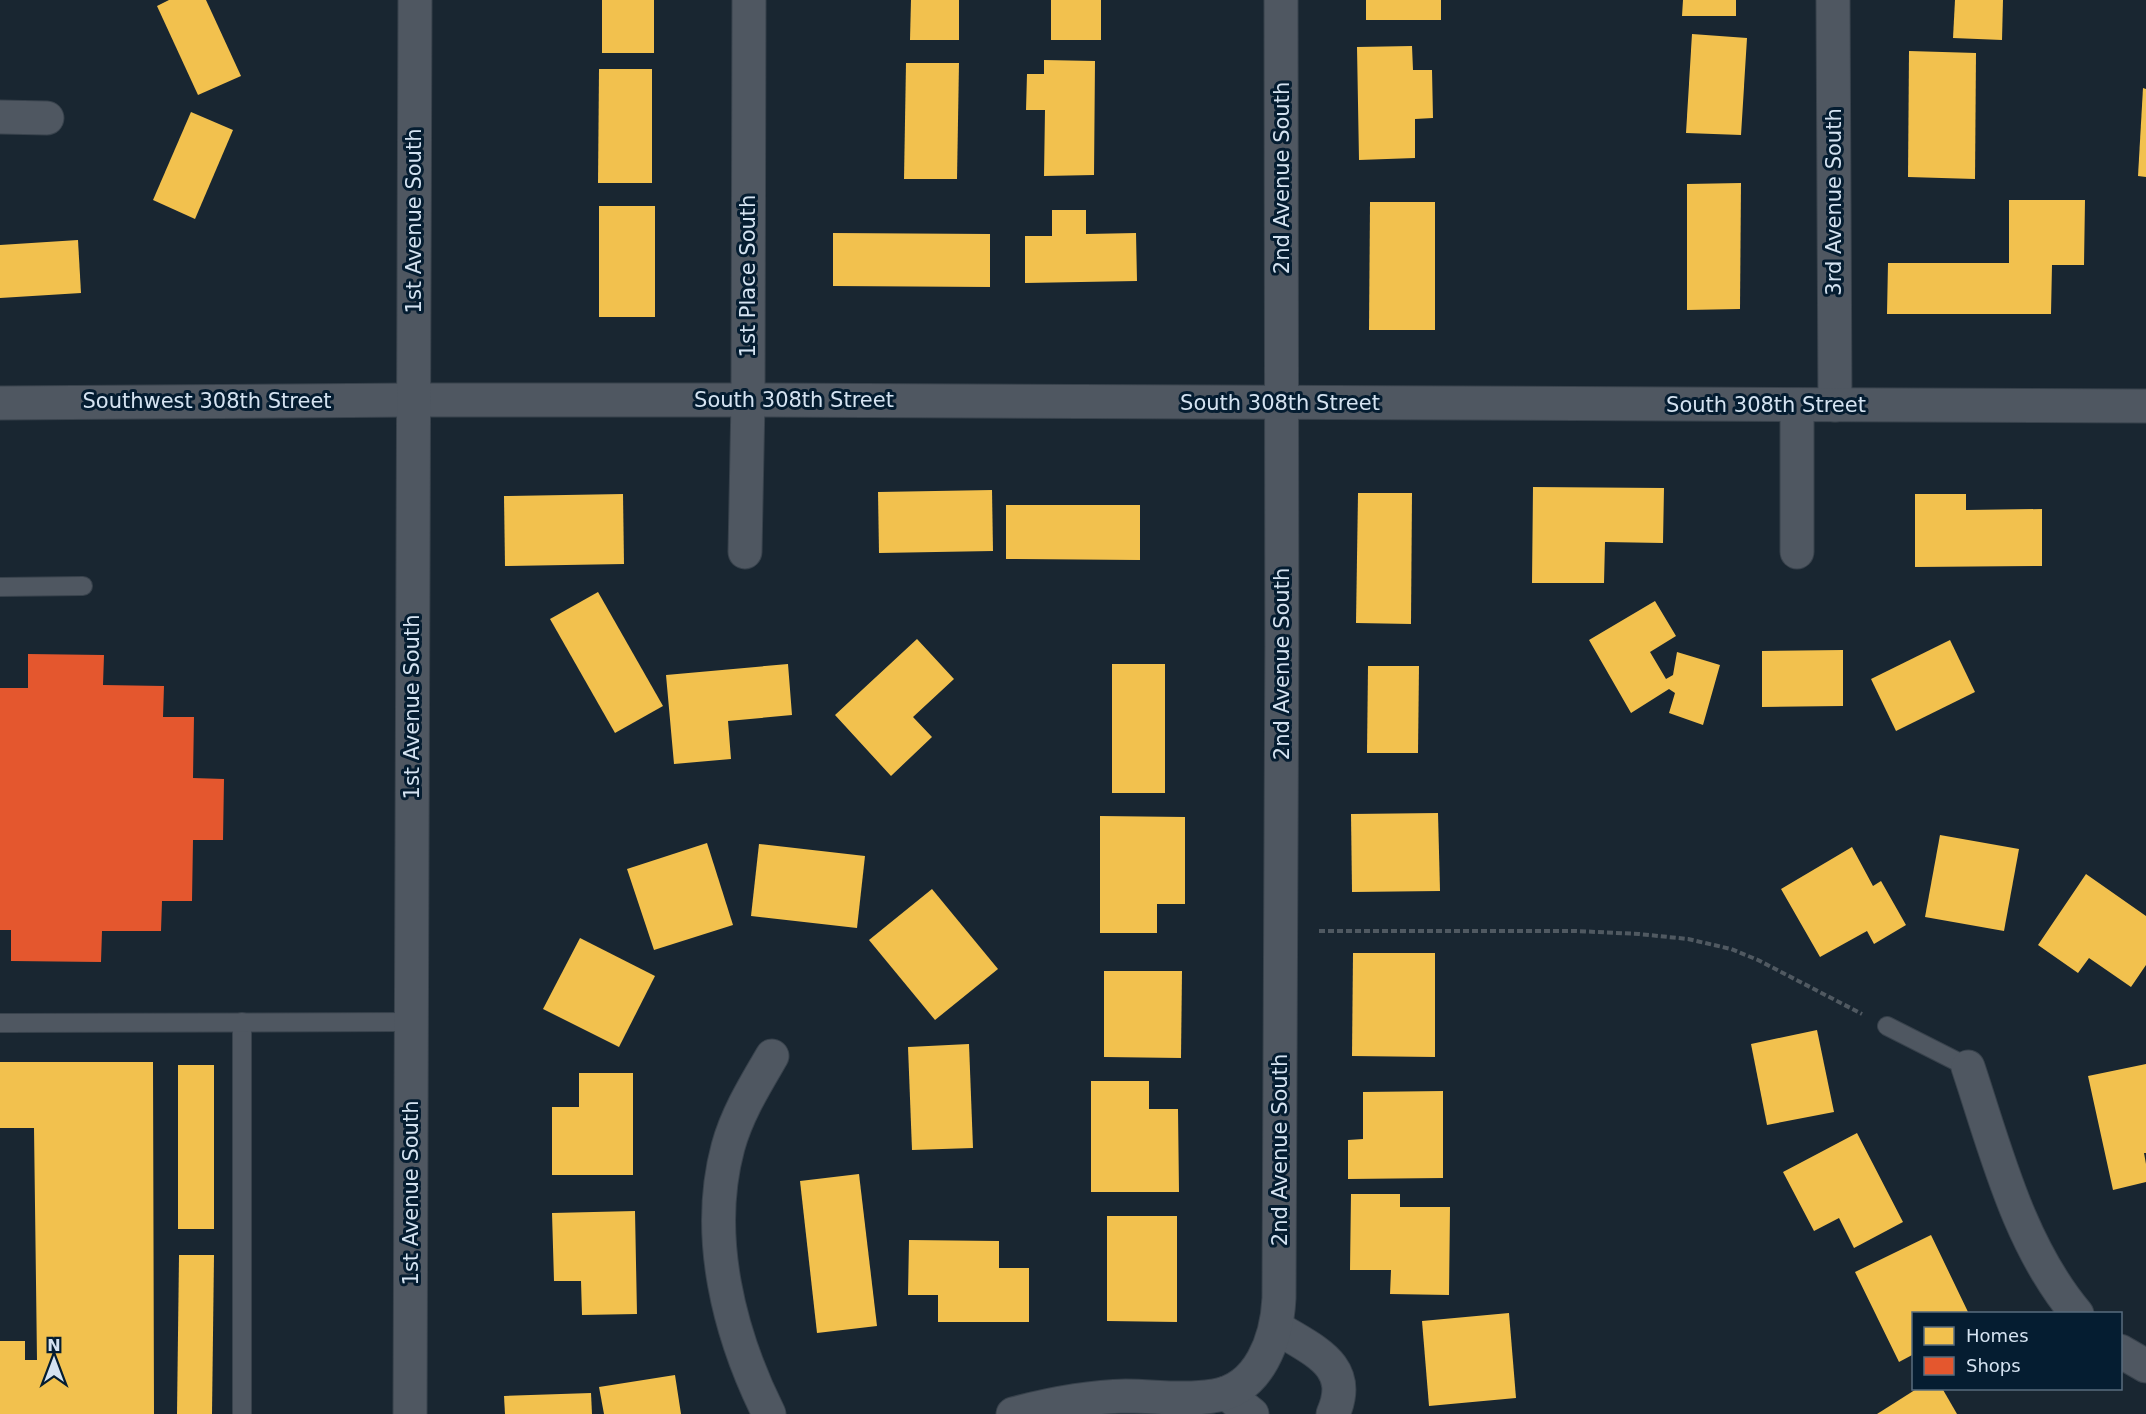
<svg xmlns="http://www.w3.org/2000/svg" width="2146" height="1414" viewBox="0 0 2146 1414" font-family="'DejaVu Sans',sans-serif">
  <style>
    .homes { fill: #f2c14e }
    .shops { fill: #e4572e }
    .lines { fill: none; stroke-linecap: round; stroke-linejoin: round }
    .lane-casing { stroke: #38424c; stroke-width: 20 }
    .street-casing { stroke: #38424c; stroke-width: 35 }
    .secondary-casing { stroke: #38424c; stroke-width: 35 }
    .path { stroke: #505961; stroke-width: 4; stroke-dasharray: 6 3; stroke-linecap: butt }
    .lane { stroke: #4f5761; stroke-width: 18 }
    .street { stroke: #4f5761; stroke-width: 33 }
    .secondary { stroke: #4f5761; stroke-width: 33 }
    .labels { text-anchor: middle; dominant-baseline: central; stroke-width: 6; stroke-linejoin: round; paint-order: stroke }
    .street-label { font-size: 21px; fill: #d5e3f1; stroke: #051d31 }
  </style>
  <rect width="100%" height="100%" fill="#192631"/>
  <!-- homes -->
  <g class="homes">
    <polygon points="169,0 206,0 241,76 198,95 157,6"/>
    <rect x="602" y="0" width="52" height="53"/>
    <polygon points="911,0 959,0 959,40 910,40"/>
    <rect x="1051" y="0" width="50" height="40"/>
    <rect x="1366" y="0" width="75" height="20"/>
    <polygon points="1683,0 1736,0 1736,16 1682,16"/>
    <polygon points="1955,0 2003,0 2002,40 1953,38"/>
    <polygon points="1692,34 1747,38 1741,135 1686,133"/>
    <polygon points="1412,46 1413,70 1432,70 1433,118 1415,119 1415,158 1359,160 1357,47"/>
    <polygon points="1909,51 1976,53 1975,179 1908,177"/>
    <polygon points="1044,60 1095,61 1094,175 1044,176 1045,110 1026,110 1027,74 1044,74"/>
    <polygon points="906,63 959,63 957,179 904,179"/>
    <polygon points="599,69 652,69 652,183 598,183"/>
    <polygon points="2143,88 2146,89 2146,177 2138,176"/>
    <polygon points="191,112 233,130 195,219 153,200"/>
    <polygon points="1741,183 1740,309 1687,310 1687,184"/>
    <polygon points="2009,200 2085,200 2084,265 2052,265 2051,314 1887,314 1888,263 2009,263"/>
    <polygon points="1370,202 1435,202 1435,330 1369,330"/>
    <rect x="599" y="206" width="56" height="111"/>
    <polygon points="1052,210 1086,210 1086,234 1136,233 1137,281 1025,283 1025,236 1052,236"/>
    <polygon points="833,233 990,234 990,287 833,286"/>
    <polygon points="78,240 81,293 0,298 0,245"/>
    <polygon points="1533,487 1664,488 1663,543 1605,542 1604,583 1532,583"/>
    <polygon points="992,490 993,551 879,553 878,492"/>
    <polygon points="1358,493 1412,493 1411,624 1356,623"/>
    <polygon points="623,494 624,564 505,566 504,496"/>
    <polygon points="1915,494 1966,494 1966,510 2042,509 2042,566 1915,567"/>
    <polygon points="1006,505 1140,505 1140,560 1006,559"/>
    <polygon points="598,592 663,706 615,733 550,619"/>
    <polygon points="1655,601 1676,636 1650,652 1666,679 1673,675 1677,652 1720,665 1703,725 1669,713 1675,693 1669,689 1631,713 1589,640"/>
    <polygon points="917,639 954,679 913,717 932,737 891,776 835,715"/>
    <polygon points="1950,640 1975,692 1896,731 1871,679"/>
    <polygon points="1843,650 1843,706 1762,707 1762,651"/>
    <polygon points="788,664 792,715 728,721 731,759 674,764 666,675"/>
    <rect x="1112" y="664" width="53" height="129"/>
    <polygon points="1368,666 1419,666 1418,753 1367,753"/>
    <polygon points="1438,813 1440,891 1352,892 1351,814"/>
    <polygon points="1100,816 1185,817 1185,904 1157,904 1157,933 1100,933"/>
    <polygon points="1940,835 2019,849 2004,931 1925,917"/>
    <polygon points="707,843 733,925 654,950 627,869"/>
    <polygon points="759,844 865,856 857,928 751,916"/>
    <polygon points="1852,847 1873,886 1881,881 1906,925 1874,944 1867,931 1820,957 1781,889"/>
    <polygon points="2086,874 2146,916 2146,965 2131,987 2089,958 2078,973 2038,945"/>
    <polygon points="932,889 998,969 935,1020 869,940"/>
    <polygon points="580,938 655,976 619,1047 543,1009"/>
    <polygon points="1353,953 1435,953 1435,1057 1352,1056"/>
    <polygon points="1104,971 1182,971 1181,1058 1104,1057"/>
    <polygon points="1817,1030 1834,1112 1767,1125 1751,1044"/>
    <polygon points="969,1044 973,1148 912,1150 908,1047"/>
    <polygon points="0,1062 153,1062 154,1414 0,1414 0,1341 25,1341 25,1360 37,1360 34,1128 0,1128"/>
    <polygon points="2146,1064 2146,1153 2144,1153 2146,1164 2146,1182 2113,1190 2088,1076"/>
    <rect x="178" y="1065" width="36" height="164"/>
    <polygon points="579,1073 633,1073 633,1175 552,1175 552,1107 579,1107"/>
    <polygon points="1091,1081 1149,1081 1149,1109 1178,1109 1179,1192 1091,1192"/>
    <polygon points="1443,1091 1443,1178 1348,1179 1348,1140 1363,1139 1363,1092"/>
    <polygon points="1857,1133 1903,1222 1854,1248 1839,1218 1814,1231 1783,1172"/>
    <polygon points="859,1174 877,1326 817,1333 800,1181"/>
    <polygon points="1351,1194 1400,1194 1400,1207 1450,1207 1449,1295 1390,1294 1391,1270 1350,1270"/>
    <polygon points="635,1211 637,1314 582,1315 581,1281 554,1281 552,1213"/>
    <polygon points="1107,1216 1177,1216 1177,1322 1107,1321"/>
    <polygon points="1931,1235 1969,1314 1914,1314 1914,1354 1899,1362 1855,1272"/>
    <polygon points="909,1240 999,1241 999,1268 1029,1268 1029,1322 938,1322 938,1295 908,1295"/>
    <polygon points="179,1255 214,1255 212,1414 177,1414"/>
    <polygon points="1509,1313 1516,1398 1429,1406 1422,1321"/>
    <polygon points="675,1375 681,1414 604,1414 599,1387"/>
    <polygon points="1918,1388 1942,1388 1957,1414 1877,1414"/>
    <polygon points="591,1393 592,1414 505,1414 504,1396"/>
  </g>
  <!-- shops -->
  <polygon class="shops" points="28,654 104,655 103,685 164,686 163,717 194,717 193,778 224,779 223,840 193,840 192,901 162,901 161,931 102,931 101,962 11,961 11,930 0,930 0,688 28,688"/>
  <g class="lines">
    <!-- lane casing -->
    <g class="lane-casing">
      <g id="lane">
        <polyline points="0,587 83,586"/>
        <polyline points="242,1022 242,1414"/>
        <polyline points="0,1023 411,1022"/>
        <polyline points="1887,1026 1968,1067"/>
      </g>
    </g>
    <!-- street casing -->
    <g class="street-casing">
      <g id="street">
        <polyline points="1833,0 1835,405"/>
        <polyline points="0,117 47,118"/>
        <polyline points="414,400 748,400 2146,406"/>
        <polyline points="745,552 748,400 749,0"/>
        <polyline points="1797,552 1797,405"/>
        <path d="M1968,1067c28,84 51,178 109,247"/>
        <path d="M1276,1327c35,23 79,37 57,87"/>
        <polyline points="2120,1351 2146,1366"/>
        <polyline points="1226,1393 1252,1414"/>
        <path d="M769,1414c-40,-80 -65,-178 -41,-267 9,-33 27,-62 44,-91"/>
        <path d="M1013,1414c37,-10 75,-17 113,-18 29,0 58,5 87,0 47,-6 64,-58 66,-98 3,-433 4,-865 2,-1298"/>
      </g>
    </g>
    <!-- secondary casing -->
    <g class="secondary-casing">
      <g id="secondary">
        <polyline points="0,403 414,400"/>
        <polyline points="410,1414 415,0"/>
      </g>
    </g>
    <!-- path -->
    <polyline class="path" points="1319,931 1576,931 1639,934 1688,939 1731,949 1758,960 1862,1014"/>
    <!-- lane -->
    <use href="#lane" class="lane"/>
    <!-- street -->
    <use href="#street" class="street"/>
    <!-- secondary -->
    <use href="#secondary" class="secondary"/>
  </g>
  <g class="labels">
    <!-- street labels -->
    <g class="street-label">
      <text transform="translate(1282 178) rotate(-90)">2nd Avenue South</text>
      <text transform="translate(1834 202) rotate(-90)">3rd Avenue South</text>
      <text transform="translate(414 221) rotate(-90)">1st Avenue South</text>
      <text transform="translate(748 276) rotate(-90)">1st Place South</text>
      <text x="794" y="400">South 308th Street</text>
      <text x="207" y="401">Southwest 308th Street</text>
      <text x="1280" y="403">South 308th Street</text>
      <text x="1766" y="405">South 308th Street</text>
      <text transform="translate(1282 664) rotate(-90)">2nd Avenue South</text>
      <text transform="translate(412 707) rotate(-90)">1st Avenue South</text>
      <text transform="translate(1280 1150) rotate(-90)">2nd Avenue South</text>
      <text transform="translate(411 1193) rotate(-90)">1st Avenue South</text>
    </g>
  </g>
  <!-- legend -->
  <rect x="1912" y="1312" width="210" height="78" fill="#051d31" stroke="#586c7e" stroke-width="1.5"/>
  <rect x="1924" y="1327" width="30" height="18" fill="#f2c14e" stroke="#586c7e" stroke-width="1.5"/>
  <text x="1966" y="1342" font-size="18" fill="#d5e3f1">Homes</text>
  <rect x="1924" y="1357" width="30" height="18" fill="#e4572e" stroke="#586c7e" stroke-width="1.5"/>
  <text x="1966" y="1372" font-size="18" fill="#d5e3f1">Shops</text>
  <!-- north arrow -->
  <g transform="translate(54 1360)" stroke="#051d31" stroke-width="4.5" paint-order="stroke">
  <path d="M0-4.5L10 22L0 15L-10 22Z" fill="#d5e3f1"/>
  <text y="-9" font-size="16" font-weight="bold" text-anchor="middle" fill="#d5e3f1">N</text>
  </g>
</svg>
